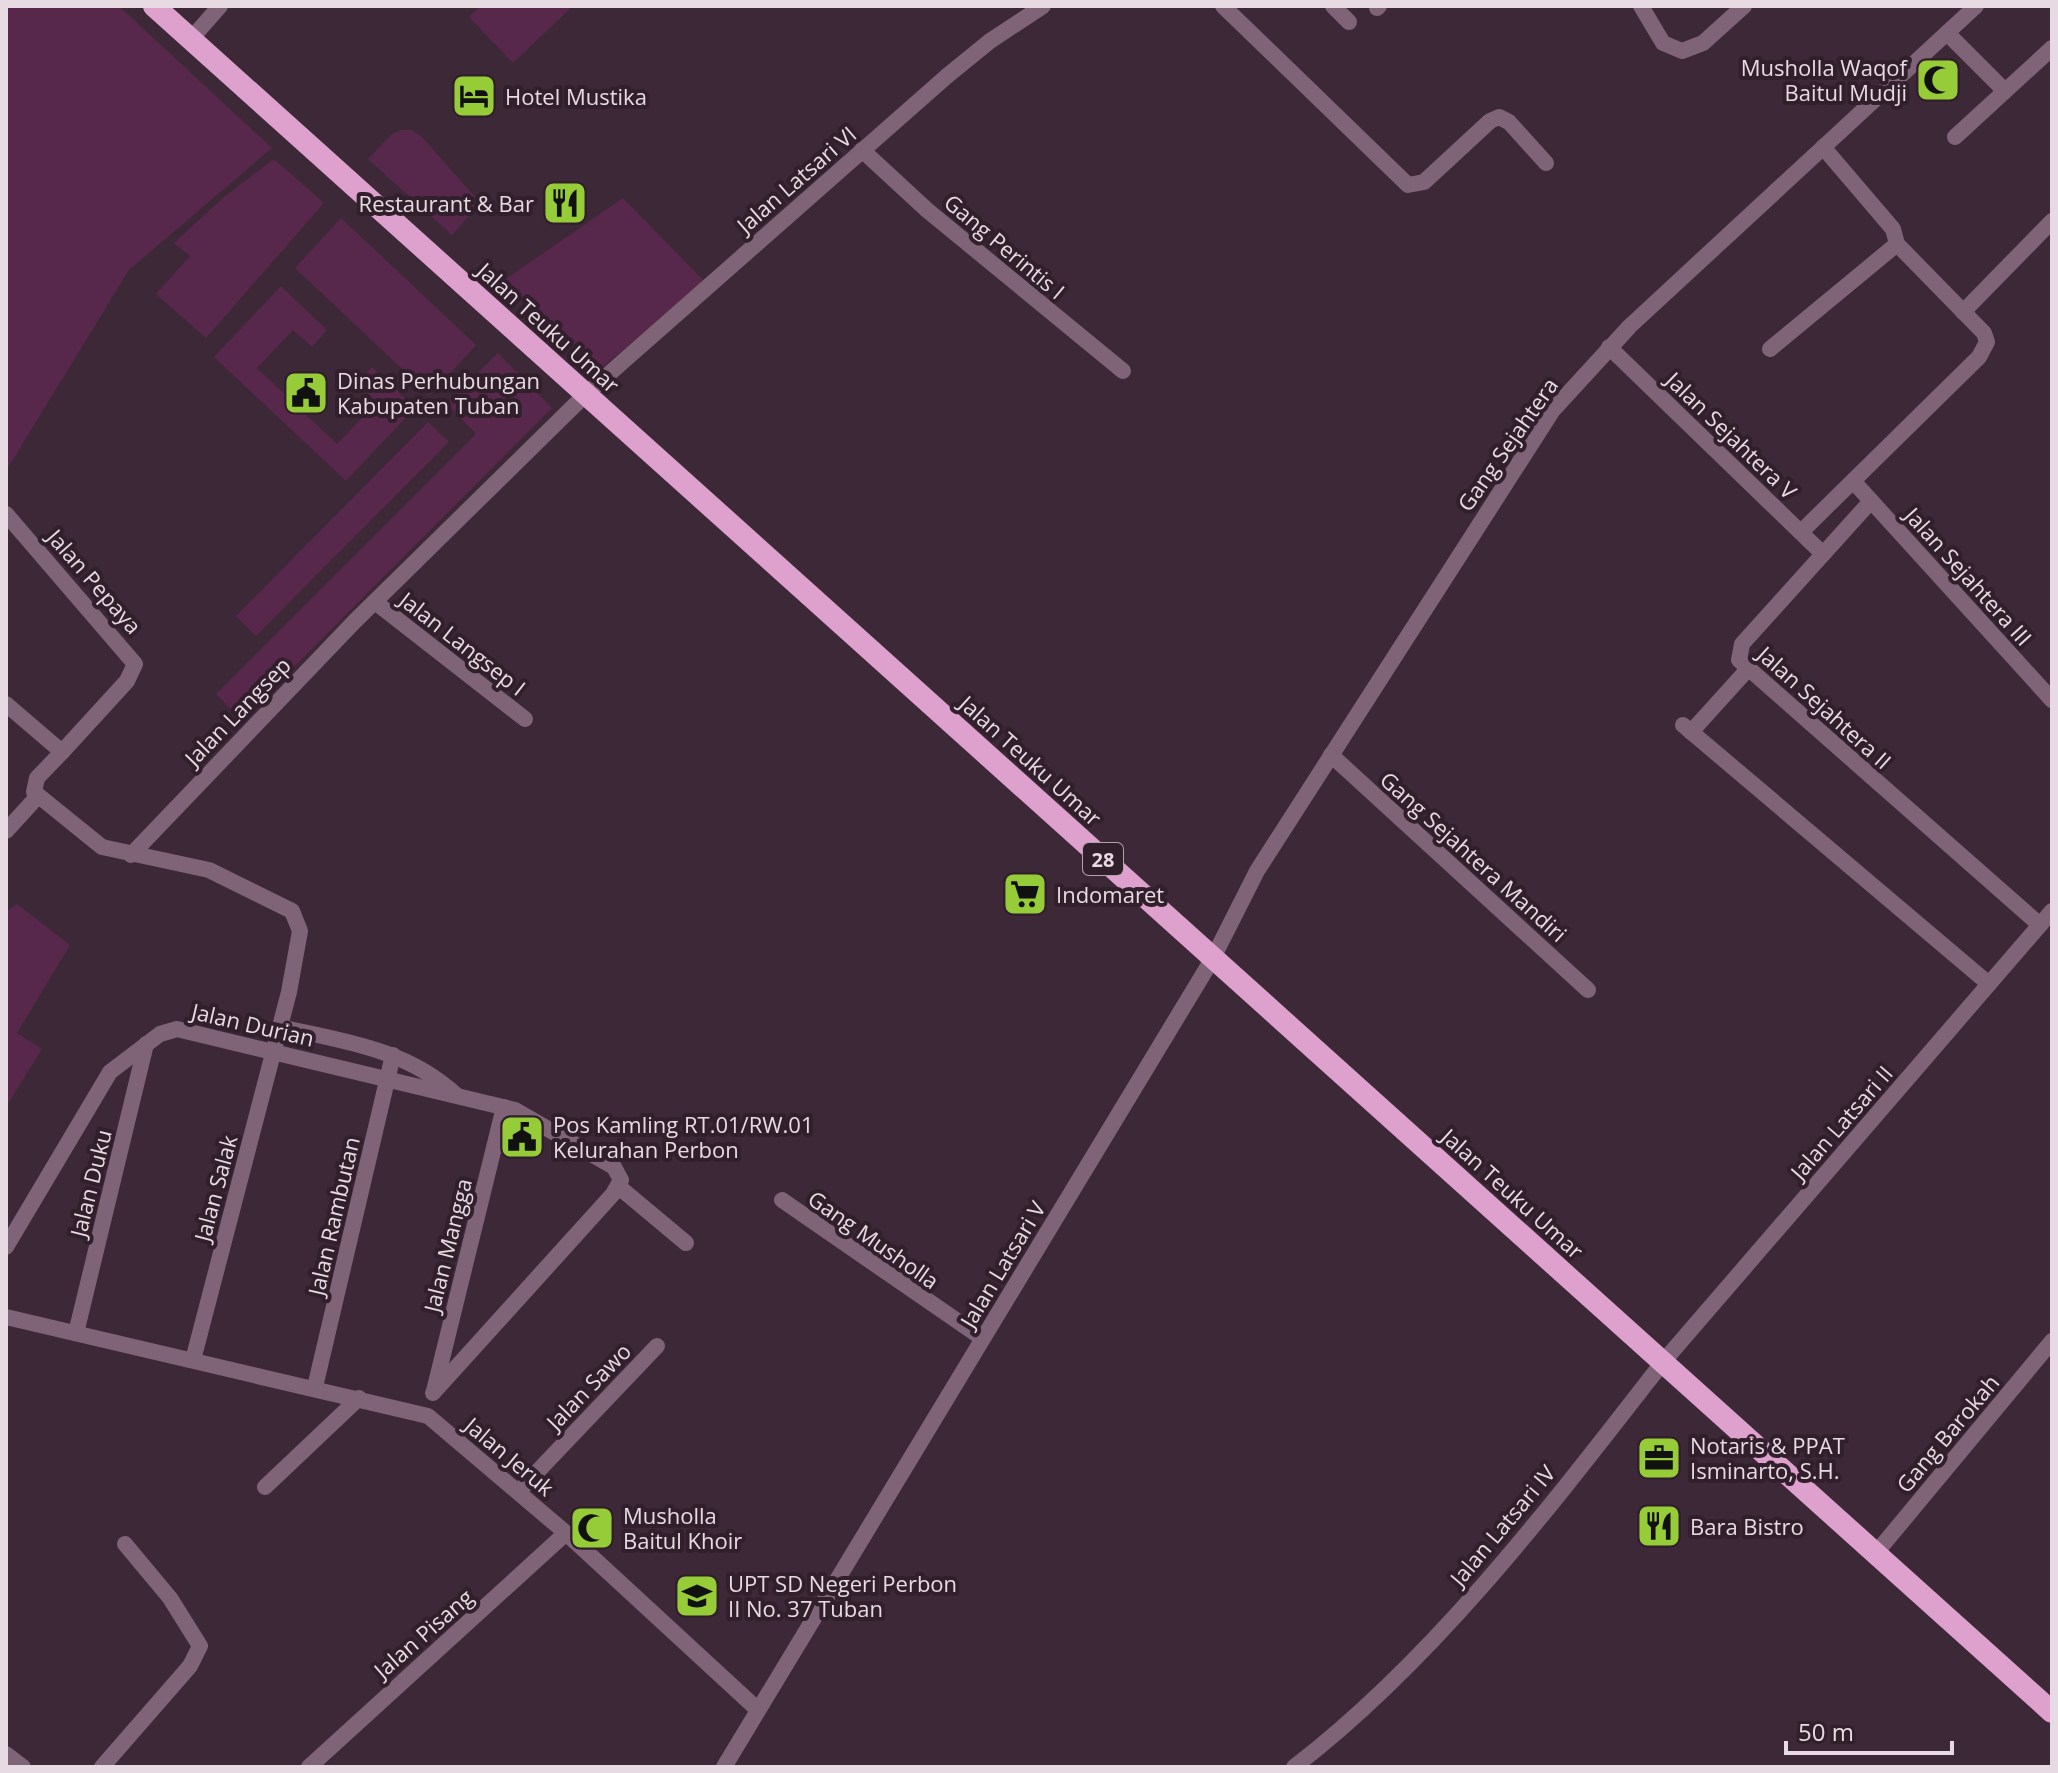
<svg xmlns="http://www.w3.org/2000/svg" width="2058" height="1773" viewBox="0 0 2058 1773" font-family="'Open Sans',sans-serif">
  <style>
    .green { fill: #57284b }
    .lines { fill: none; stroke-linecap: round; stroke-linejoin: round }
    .minor { stroke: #7f6477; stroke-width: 16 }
    .trunk { stroke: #dea0cc; stroke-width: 22 }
    .labels { text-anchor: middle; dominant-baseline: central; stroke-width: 8; stroke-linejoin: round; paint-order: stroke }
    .shield { fill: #321f2c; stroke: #b1a2ac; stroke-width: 2 }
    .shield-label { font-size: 20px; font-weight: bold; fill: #e7dae3 }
    .poi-label { font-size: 22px; fill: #e7dae3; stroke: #321f2c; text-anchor: start }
    .street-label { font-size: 22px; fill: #e7dae3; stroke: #321f2c }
  </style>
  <rect width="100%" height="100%" fill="#3c2836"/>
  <!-- green -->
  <g class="green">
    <polygon points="6,6 119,6 272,148 129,270 6,471"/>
    <polygon points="480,6 573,6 513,63 469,17"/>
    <polygon points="402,130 412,130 422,137 475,197 473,211 452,235 368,159 392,134"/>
    <polygon points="274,159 324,203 206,338 156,294 190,256 174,243 225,196"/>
    <polygon points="623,198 706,283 601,368 503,281"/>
    <polygon points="341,218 476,345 430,395 295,268"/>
    <polygon points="281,286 327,330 312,347 293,330 257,368 337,444 377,402 357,383 372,367 415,408 346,481 214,357"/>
    <polygon points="498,353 552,408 241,720 216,694 476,434 447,404"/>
    <polygon points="428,422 449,442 256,636 236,616"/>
    <polygon points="17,904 70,945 17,1033 42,1049 6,1107 6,912"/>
  </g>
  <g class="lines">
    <!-- minor -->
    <g class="minor">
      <polyline points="1223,6 1408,185 1424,182 1490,121 1499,117 1509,122 1546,163"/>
      <polyline points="1333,6 1349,22"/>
      <polyline points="1641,6 1663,43 1682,51 1703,43 1744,6"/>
      <polyline points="1377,8 1379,6"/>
      <polyline points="1947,33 2005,91"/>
      <polyline points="191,39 220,6"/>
      <polyline points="1955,137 2052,48"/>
      <polyline points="862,150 927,210 1123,371"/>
      <polyline points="1963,312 2052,221"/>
      <polyline points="1609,347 1823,554"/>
      <polyline points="1770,349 1897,244"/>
      <polyline points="1853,481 2052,700"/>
      <polyline points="1871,501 1742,644 1739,660 2040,925"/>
      <polyline points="6,514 135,664 127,681 62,752"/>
      <polyline points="1801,532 1979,357 1987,342 1984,333 1897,244 1893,229 1823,147"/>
      <polyline points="375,602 525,719"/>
      <polyline points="6,704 62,752 37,778 34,792 102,847 209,870 292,911 300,931 289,992 193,1360"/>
      <polyline points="1683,725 1989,984"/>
      <polyline points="1691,732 1748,669"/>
      <polyline points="1331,755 1588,990"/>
      <polyline points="6,831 38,796"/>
      <polyline points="131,855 355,621 585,395 947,76 990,41 1043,6"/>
      <path d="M280,1027c63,14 126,22 175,67"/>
      <polyline points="619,1187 686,1243"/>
      <polyline points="782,1200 982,1338"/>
      <polyline points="6,1247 110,1072 160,1034 177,1029 515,1110 614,1167 621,1180 613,1194 433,1393"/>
      <polyline points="6,1317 428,1416 566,1533 757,1709"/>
      <polyline points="76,1333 146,1044"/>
      <polyline points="315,1387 393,1055"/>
      <polyline points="434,1391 504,1107"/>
      <polyline points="265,1487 359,1398"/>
      <polyline points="518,1492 657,1346"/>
      <polyline points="1876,1553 2052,1341"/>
      <polyline points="6,1754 23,1767"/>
      <polyline points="102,1767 190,1666 200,1646 170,1598 125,1544"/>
      <polyline points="309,1767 566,1533"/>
      <polyline points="724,1767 1213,958 1257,871 1553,410 1630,326 1976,6"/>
      <path d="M1294,1767c141,-108 260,-265 369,-405l389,-451"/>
    </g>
    <!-- trunk -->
    <polyline class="trunk" points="154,6 2052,1712"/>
  </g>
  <!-- icons -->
  <defs>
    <g id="mosque-square" transform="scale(2.3)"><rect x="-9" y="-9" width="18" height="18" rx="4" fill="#97cc39" stroke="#321f2c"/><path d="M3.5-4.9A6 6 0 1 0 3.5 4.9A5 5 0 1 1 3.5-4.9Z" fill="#111"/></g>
    <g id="hotel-square" transform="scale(2.3)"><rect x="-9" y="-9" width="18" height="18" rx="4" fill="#97cc39" stroke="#321f2c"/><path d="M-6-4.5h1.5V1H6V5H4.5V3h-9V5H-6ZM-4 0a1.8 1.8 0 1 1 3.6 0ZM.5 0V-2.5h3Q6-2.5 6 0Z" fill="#111"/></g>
    <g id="restaurant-square" transform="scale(2.3)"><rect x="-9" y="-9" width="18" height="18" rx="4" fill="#97cc39" stroke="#321f2c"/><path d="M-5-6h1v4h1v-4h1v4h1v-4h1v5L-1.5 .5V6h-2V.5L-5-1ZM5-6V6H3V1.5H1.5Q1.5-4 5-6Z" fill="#111"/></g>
    <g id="civic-square" transform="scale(2.3)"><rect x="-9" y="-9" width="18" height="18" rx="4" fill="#97cc39" stroke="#321f2c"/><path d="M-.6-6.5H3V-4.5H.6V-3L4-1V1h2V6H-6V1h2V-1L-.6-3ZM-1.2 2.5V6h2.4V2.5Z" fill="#111"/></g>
    <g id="supermarket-square" transform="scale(2.3)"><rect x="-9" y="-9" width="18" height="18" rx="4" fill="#97cc39" stroke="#321f2c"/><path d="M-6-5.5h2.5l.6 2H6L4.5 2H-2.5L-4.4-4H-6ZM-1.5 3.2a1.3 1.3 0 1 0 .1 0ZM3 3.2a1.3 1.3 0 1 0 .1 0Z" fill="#111"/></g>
    <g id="office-square" transform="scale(2.3)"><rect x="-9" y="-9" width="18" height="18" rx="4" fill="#97cc39" stroke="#321f2c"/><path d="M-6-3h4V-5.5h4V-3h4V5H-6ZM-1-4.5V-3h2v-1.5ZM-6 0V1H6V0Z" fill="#111"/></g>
    <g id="school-square" transform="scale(2.3)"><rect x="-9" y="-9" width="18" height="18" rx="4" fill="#97cc39" stroke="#321f2c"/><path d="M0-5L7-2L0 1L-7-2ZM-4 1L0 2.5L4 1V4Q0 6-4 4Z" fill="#111"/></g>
  </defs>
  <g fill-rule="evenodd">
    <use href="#mosque-square" x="1938" y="80"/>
    <use href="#hotel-square" x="474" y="96"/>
    <use href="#restaurant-square" x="565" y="203"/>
    <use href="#civic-square" x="306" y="393"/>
    <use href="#supermarket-square" x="1025" y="894"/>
    <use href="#civic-square" x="522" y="1137"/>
    <use href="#office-square" x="1659" y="1458"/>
    <use href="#restaurant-square" x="1659" y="1526"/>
    <use href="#mosque-square" x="592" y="1528"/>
    <use href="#school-square" x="697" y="1596"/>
  </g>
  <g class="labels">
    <!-- shield labels -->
    <rect class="shield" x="1083" y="843" width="40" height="32" rx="6"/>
    <g class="shield-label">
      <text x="1103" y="859">28</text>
    </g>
    <!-- poi labels -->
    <g class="poi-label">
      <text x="1907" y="67" text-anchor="end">Musholla Waqof<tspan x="1907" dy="25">Baitul Mudji</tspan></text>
      <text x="505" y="96">Hotel Mustika</text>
      <text x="534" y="203" text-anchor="end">Restaurant &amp; Bar</text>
      <text x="337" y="380">Dinas Perhubungan<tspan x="337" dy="25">Kabupaten Tuban</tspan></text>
      <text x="1056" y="894">Indomaret</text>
      <text x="553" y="1124">Pos Kamling RT.01/RW.01<tspan x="553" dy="25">Kelurahan Perbon</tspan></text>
      <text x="1690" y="1445">Notaris &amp; PPAT<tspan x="1690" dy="25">Isminarto, S.H.</tspan></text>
      <text x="623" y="1515">Musholla<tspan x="623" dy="25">Baitul Khoir</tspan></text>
      <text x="1690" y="1526">Bara Bistro</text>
      <text x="728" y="1583">UPT SD Negeri Perbon<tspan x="728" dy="25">II No. 37 Tuban</tspan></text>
    </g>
    <!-- street labels -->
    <g class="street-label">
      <text transform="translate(796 179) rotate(-41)">Jalan Latsari VI</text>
      <text transform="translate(1005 246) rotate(40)">Gang Perintis I</text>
      <text transform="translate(549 327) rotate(42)">Jalan Teuku Umar</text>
      <text transform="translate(1732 435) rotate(44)">Jalan Sejahtera V</text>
      <text transform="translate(1507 444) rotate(-55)">Gang Sejahtera</text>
      <text transform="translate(1969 576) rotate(48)">Jalan Sejahtera III</text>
      <text transform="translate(95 581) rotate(49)">Jalan Pepaya</text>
      <text transform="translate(463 643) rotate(38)">Jalan Langsep I</text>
      <text transform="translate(1825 707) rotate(42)">Jalan Sejahtera II</text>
      <text transform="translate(237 711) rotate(-46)">Jalan Langsep</text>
      <text transform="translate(1031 760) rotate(42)">Jalan Teuku Umar</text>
      <text transform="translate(1474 856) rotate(42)">Gang Sejahtera Mandiri</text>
      <text transform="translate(253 1024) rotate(13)">Jalan Durian</text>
      <text transform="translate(1841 1122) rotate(-49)">Jalan Latsari II</text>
      <text transform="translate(90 1183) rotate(-76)">Jalan Duku</text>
      <text transform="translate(215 1188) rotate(-75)">Jalan Salak</text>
      <text transform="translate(1513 1193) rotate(42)">Jalan Teuku Umar</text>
      <text transform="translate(333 1216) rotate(-77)">Jalan Rambutan</text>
      <text transform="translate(874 1239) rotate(35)">Gang Musholla</text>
      <text transform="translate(447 1245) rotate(-76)">Jalan Mangga</text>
      <text transform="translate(1002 1264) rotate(-59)">Jalan Latsari V</text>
      <text transform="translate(588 1386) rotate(-46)">Jalan Sawo</text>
      <text transform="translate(1947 1433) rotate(-50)">Gang Barokah</text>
      <text transform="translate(510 1456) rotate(40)">Jalan Jeruk</text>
      <text transform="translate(1502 1525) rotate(-50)">Jalan Latsari IV</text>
      <text transform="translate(423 1633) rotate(-41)">Jalan Pisang</text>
    </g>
  </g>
  <!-- border -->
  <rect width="2058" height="1773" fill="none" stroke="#e7dae3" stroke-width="16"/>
  <!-- scale -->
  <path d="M1786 1741v12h166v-12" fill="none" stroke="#e7dae3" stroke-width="4"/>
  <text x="1798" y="1741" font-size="24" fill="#e7dae3" stroke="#321f2c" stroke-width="6" paint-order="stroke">50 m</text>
</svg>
